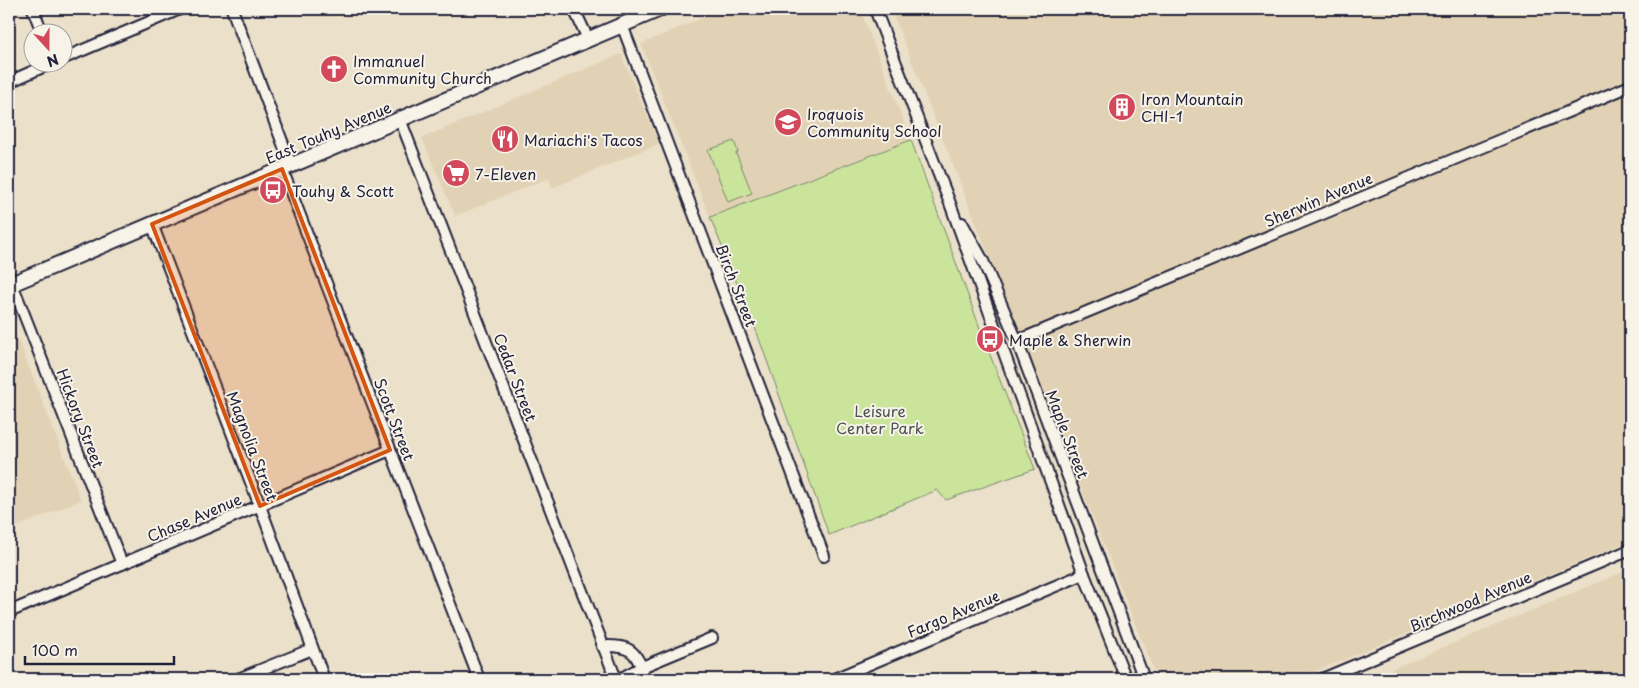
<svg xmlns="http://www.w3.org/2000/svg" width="1639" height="688" viewBox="0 0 1639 688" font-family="'Playpen Sans',sans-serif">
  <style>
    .built { fill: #e2d2b5 }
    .green { fill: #cae59b; stroke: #76846b }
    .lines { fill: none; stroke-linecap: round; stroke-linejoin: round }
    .minor-casing { stroke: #22223b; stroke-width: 14 }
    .secondary-casing { stroke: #22223b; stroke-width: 18 }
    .minor { stroke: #f7f3e8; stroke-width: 10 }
    .secondary { stroke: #f7f3e8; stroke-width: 14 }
    .marked { fill: #d45411; fill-opacity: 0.2; stroke: #d45411; stroke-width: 4; stroke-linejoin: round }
    .labels { text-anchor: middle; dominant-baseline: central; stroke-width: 4; stroke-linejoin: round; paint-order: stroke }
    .poi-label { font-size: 15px; fill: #22223b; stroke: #f7f3e8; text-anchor: start }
    .street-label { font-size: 15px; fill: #22223b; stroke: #f7f3e8 }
    .park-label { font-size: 15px; fill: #4c5353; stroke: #f7f3e8 }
  </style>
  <rect width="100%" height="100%" fill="#ebe0ca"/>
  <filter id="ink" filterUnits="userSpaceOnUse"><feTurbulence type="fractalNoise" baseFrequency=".02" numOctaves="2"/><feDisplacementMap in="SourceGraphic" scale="10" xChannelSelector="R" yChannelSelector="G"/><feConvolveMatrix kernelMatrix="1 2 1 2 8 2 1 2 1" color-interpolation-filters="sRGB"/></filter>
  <g filter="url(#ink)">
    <!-- built -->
    <g class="built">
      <polygon points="723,9 860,9 911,140 710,217 641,44"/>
      <polygon points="891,9 1630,9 1630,541 1297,679 1157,679"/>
      <polygon points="621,54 659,144 552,188 549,178 455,216 422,138"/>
      <polygon points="9,316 81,500 9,530"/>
      <polygon points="1630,569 1630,679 1368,679"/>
    </g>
    <!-- green -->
    <g class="green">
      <polygon points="911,140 988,350 1035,469 946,500 937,490 829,535 756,330 710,217"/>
      <polygon points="734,141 738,152 736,153 752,193 728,202 708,150"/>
    </g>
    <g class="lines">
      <!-- minor casing -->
      <g class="minor-casing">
        <g id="minor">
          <polyline points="33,9 42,32"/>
          <polyline points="232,9 291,165"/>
          <polyline points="574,9 588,39"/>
          <polyline points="875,9 951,206 1084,574 1126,679"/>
          <polyline points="622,25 824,556"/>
          <polyline points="62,59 180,9"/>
          <polyline points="9,82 54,62"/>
          <polyline points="400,119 616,679"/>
          <polyline points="282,169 479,679"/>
          <polyline points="962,223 983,261 1017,341 1144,679"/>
          <polyline points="152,224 260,506 324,679"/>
          <polyline points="9,276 122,564"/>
          <polyline points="1017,341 1630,86"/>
          <polyline points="9,612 390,450"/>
          <path d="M602,646c31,-1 34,6 44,33"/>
          <polyline points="238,679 312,649"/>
          <polyline points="620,679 642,667 712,638"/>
          <polyline points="834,679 1084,574"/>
          <polyline points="1322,679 1630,550"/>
        </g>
      </g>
      <!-- secondary casing -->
      <g class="secondary-casing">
        <polyline id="secondary" points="9,285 660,9"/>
      </g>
      <!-- minor -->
      <use href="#minor" class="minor"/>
      <!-- secondary -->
      <use href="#secondary" class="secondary"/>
    </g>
  </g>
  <!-- marked area -->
  <path class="marked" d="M282,169l108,281 -130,56 -108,-282z"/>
  <!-- icons -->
  <defs>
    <g id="church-disc" transform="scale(1.4375)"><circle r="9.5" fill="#d1495b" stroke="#f7f3e8"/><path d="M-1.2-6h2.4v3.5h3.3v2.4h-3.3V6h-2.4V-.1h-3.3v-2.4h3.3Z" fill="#fff"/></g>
    <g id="building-disc" transform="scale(1.4375)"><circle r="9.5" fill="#d1495b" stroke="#f7f3e8"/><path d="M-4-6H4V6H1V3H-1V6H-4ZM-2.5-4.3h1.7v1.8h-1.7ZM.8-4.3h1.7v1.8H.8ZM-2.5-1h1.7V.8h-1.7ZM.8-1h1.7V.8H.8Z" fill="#fff"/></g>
    <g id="school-disc" transform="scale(1.4375)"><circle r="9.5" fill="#d1495b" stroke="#f7f3e8"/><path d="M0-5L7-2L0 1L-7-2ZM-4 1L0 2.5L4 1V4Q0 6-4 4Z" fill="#fff"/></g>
    <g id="restaurant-disc" transform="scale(1.4375)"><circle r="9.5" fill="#d1495b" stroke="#f7f3e8"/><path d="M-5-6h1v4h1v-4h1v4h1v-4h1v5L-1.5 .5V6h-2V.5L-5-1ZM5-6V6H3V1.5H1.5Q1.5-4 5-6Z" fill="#fff"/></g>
    <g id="supermarket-disc" transform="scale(1.4375)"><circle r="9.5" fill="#d1495b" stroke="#f7f3e8"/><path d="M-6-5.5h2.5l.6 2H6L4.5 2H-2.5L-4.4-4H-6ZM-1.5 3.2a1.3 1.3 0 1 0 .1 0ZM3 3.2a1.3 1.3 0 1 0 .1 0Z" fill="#fff"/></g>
    <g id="bus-disc" transform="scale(1.4375)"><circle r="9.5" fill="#d1495b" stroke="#f7f3e8"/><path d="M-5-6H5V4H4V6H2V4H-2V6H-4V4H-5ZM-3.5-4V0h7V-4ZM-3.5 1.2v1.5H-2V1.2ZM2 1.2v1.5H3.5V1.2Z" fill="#fff"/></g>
  </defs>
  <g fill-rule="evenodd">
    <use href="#church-disc" x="334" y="69"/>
    <use href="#building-disc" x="1122" y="107"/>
    <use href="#school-disc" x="788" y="122"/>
    <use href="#restaurant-disc" x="505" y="139"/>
    <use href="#supermarket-disc" x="456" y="173"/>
    <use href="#bus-disc" x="273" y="190"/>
    <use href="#bus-disc" x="990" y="339"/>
  </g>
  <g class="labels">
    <!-- poi labels -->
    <g class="poi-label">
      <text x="353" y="60">Immanuel<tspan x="353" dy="17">Community Church</tspan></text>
      <text x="1141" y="98">Iron Mountain<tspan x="1141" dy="17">CHI-1</tspan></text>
      <text x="807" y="113">Iroquois<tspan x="807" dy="17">Community School</tspan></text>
      <text x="524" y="139">Mariachi's Tacos</text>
      <text x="475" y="173">7-Eleven</text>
      <text x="292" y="190">Touhy &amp; Scott</text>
      <text x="1009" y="339">Maple &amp; Sherwin</text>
    </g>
    <!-- street labels -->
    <g class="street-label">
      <text transform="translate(328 132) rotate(-23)">East Touhy Avenue</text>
      <text transform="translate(1318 199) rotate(-23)">Sherwin Avenue</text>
      <text transform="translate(737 285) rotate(69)">Birch Street</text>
      <text transform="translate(516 377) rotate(69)">Cedar Street</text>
      <text transform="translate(81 418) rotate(69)">Hickory Street</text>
      <text transform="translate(395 419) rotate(69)">Scott Street</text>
      <text transform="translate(1068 434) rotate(69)">Maple Street</text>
      <text transform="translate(253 446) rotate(69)">Magnolia Street</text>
      <text transform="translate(194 517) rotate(-23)">Chase Avenue</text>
      <text transform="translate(1470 601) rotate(-23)">Birchwood Avenue</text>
      <text transform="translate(953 613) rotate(-23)">Fargo Avenue</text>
    </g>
    <!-- park labels -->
    <g class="park-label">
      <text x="880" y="410">Leisure<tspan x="880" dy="17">Center Park</tspan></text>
    </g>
  </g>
  <!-- margin -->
  <rect width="1639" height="688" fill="none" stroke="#f7f3e8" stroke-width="30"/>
  <rect x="15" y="15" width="1609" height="658" fill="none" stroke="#22223b" stroke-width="2" filter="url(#ink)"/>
  <!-- north arrow -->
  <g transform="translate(48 48) rotate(159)"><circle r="24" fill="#f7f3e8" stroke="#a29fa3"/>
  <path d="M0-4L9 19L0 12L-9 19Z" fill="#d1495b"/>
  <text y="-8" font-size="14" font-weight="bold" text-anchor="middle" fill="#22223b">N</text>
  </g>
  <!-- scale -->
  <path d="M25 656v8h149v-8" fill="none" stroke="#22223b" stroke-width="2.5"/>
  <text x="32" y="656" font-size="15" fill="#22223b" stroke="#f7f3e8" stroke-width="4" paint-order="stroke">100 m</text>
</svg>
